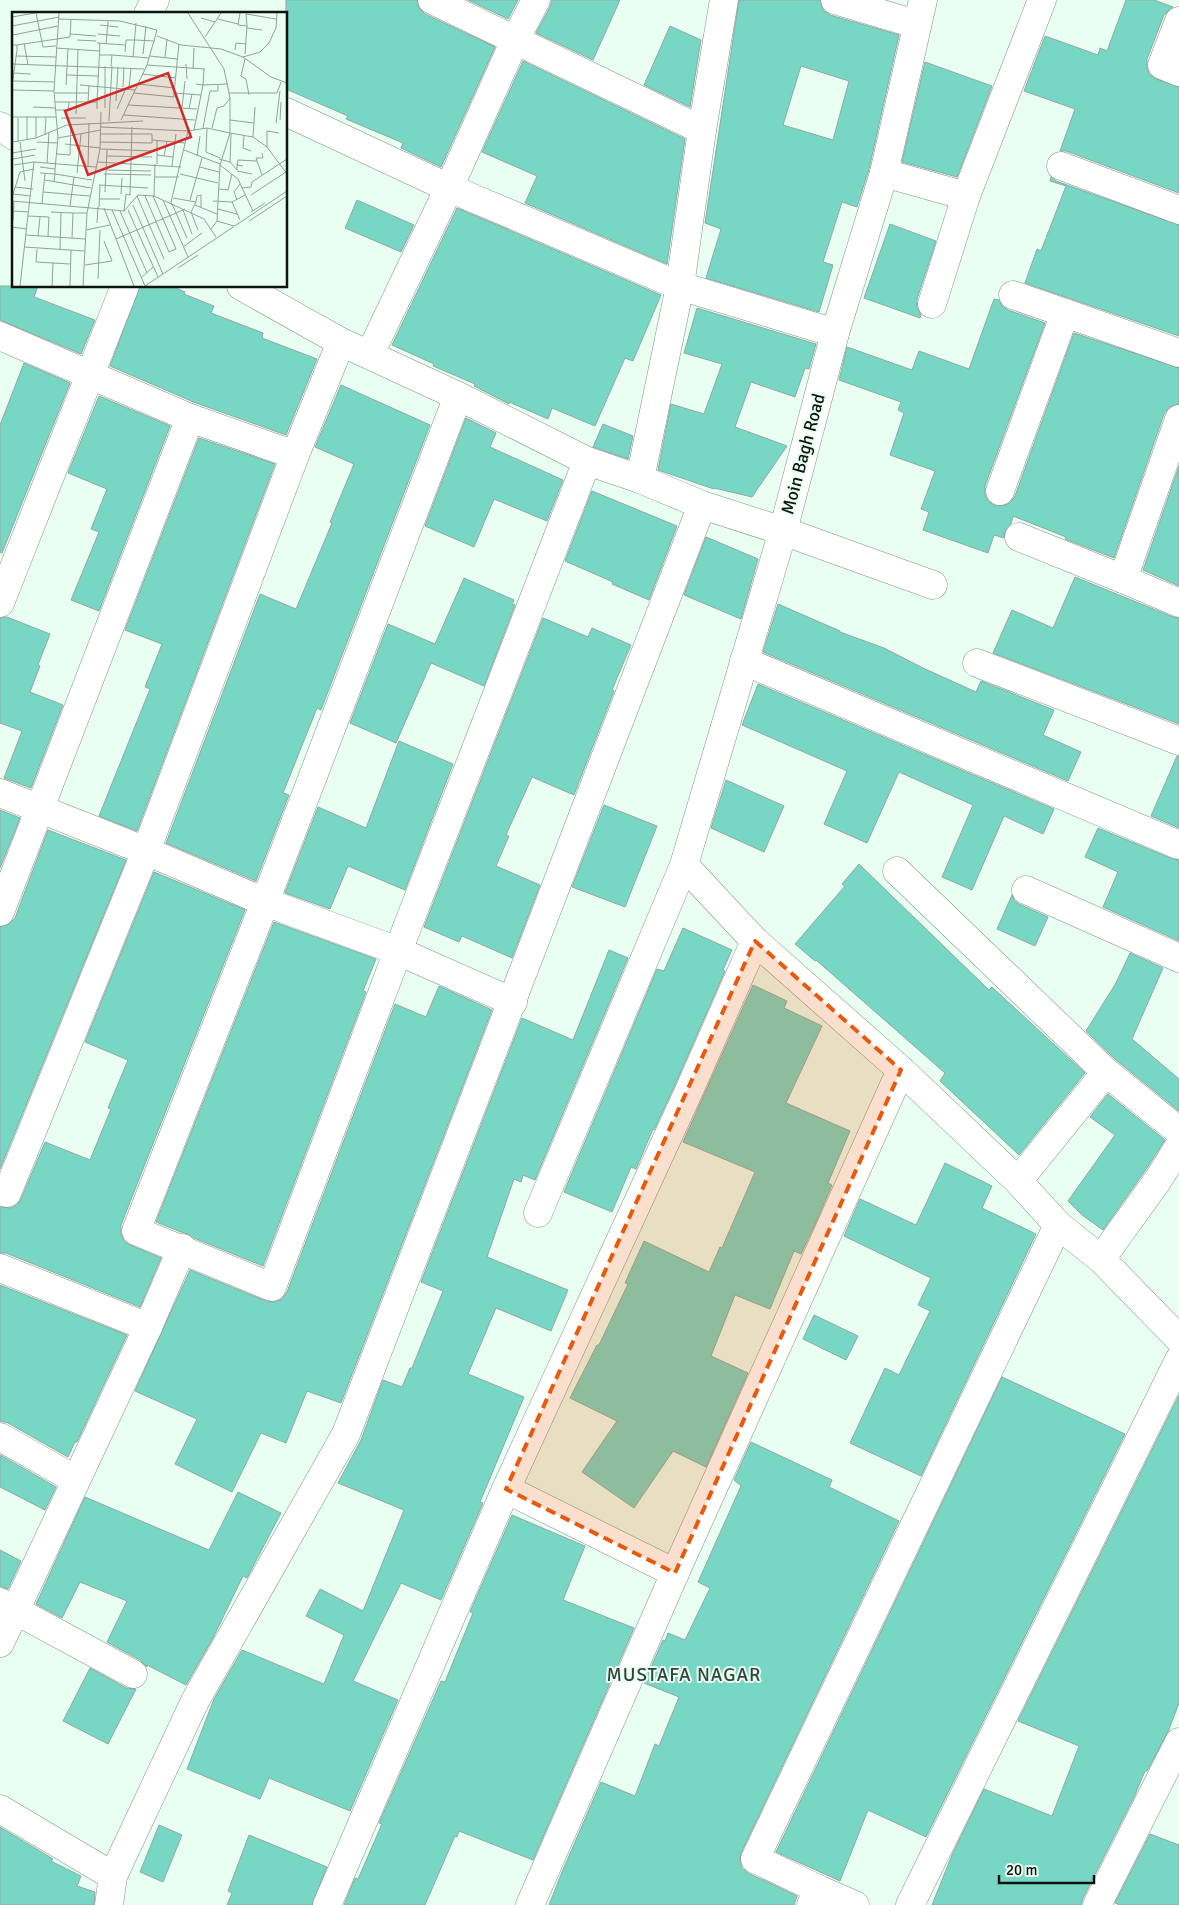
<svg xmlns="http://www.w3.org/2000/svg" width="1179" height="1905" viewBox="0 0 1179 1905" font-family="Signika,sans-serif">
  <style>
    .building { fill: #78d6c4; stroke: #90a9a3; fill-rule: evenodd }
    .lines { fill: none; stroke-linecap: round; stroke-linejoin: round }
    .street-casing { stroke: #7f9387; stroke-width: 29 }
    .secondary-casing { stroke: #7f9387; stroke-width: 29 }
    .street { stroke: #fff; stroke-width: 28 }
    .secondary { stroke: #fff; stroke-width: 28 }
    .marked { fill: #e8590c; fill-opacity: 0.2; stroke: #e8590c; stroke-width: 4; stroke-dasharray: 10 6; stroke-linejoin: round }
    .labels { text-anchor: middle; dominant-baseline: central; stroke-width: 4; stroke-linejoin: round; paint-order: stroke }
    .street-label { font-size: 18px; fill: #0d1410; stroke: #e9fff1 }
    .neighbourhood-label { font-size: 19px; letter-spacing: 1px; fill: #33453a; stroke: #e9fff1 }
    .inset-road { fill: none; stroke: #91a197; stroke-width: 1 }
    .view { fill: #d62828; fill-opacity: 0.15; stroke: #d62828; stroke-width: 2.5 }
    .inset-edge { fill: none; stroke: #0d1410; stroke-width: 2.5 }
  </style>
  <rect width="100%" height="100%" fill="#e9fff1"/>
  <!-- building -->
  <g class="building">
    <polygon points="286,0 417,0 419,8 425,14 495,47 441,167 401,148 403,143 346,119 348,116 286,89"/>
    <polygon points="468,0 518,0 508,19"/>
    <polygon points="552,0 620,0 593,60 536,33 550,7"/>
    <path d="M739,0h81l3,10 7,5 69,20 -30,134 -12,38 -15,-5 -19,60 10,3 -14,47 -113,-34 15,-49 -16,-6zM801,66l48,15 -16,59 -50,-15z"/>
    <polygon points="1126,0 1154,0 1173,7 1164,15 1147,59 1147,67 1149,74 1156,79 1179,87 1179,193 1066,151 1060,151 1075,109 1024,91 1045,36 1098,55 1100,48 1107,51"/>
    <polygon points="670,26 701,40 690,107 644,85"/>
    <polygon points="523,61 685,139 667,264 525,203 537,176 482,152"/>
    <polygon points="925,62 992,86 957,177 902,162"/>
    <polygon points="1051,177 1056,181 1179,225 1179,336 1025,283 1037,249 1041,251 1066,186 1050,181"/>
    <polygon points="357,200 414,225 401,252 345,228"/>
    <polygon points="457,208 661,295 633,361 625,358 595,426 552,408 548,419 509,402 509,404 474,386 475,384 433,366 434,364 392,345"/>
    <polygon points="890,224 936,241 917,299 917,307 921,315 920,318 864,298"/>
    <polygon points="0,286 38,286 34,297 95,320 81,354 0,320"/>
    <polygon points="140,286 171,286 185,292 184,294 214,306 211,313 263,333 262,338 317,359 286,435 196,403 110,366"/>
    <polygon points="994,299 999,300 1002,306 1008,310 1045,323 985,486 985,494 988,501 994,505 1003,506 1010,503 1015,496 1074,333 1179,368 1179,404 1169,407 1164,414 1114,558 1065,539 1066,537 1013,516 1011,524 1005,531 1004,538 994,535 988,553 923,530 929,512 921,509 935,471 890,455 904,413 898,410 901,402 839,380 847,347 912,370 919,351 969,369"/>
    <polygon points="697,308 816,344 809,369 805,368 795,397 751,382 735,427 787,446 752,497 714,488 714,489 658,470 671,404 704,414 722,364 684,353"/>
    <polygon points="24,363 70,383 2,553 0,552 0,425"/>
    <polygon points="341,385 430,425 321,710 317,708 283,793 289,795 256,881 166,843 260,594 296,609 332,523 330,522 354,464 315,447"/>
    <polygon points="99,396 170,426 99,611 71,600 99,532 91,529 107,489 68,473"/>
    <polygon points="466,418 496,433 490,447 563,480 547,521 494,499 474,547 425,526"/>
    <polygon points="603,424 633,436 628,459 593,447"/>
    <polygon points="199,438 275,464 137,831 99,816 150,689 145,687 162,644 125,630"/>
    <polygon points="1179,466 1179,586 1143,570"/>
    <polygon points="592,491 677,526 649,600 612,584 613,582 565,561"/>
    <polygon points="706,537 758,559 741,619 684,595"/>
    <polygon points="1075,577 1173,617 1179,618 1179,724 993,653 1012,610 1053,628"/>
    <polygon points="464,578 514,600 512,604 515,605 484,686 431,663 396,743 350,723 388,624 435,644"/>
    <polygon points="778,604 840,631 840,632 884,648 923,668 976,692 981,681 1054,710 1043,735 1081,752 1068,781 763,652"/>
    <polygon points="7,617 50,634 38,665 40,666 30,692 63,705 31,788 4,778 22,731 0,723 0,618"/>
    <polygon points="543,618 588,637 592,628 631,645 612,690 614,691 574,795 532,777 506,835 509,836 496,866 540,885 512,958 462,936 459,942 424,927"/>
    <polygon points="758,684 1054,809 1043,834 1004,816 972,890 942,877 973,805 899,772 867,843 824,824 847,771 742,725"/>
    <polygon points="399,741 453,764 405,890 348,866 330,909 285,893 318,807 366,828"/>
    <polygon points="1177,756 1179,756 1179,828 1151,816"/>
    <polygon points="726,780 784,806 764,852 711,828"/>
    <polygon points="604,805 657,826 625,907 572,887"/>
    <polygon points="0,810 20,818 0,868"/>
    <polygon points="1098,828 1173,859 1179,860 1179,941 1103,907 1118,872 1085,857"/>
    <polygon points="48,830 126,860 0,1169 0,927 9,924 15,918"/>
    <polygon points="859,864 989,990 992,987 1085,1073 1019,1155 940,1081 945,1073 816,960 815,961 795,944 845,886 842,884"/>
    <polygon points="154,872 245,910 121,1225 121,1234 124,1241 130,1245 161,1258 140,1307 6,1253 0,1253 0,1207 10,1208 17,1205 21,1199 45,1142 90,1160 111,1109 108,1108 128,1060 85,1042"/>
    <polygon points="1012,895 1014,900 1019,904 1048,917 1035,946 997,929"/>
    <polygon points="274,922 376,959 363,991 366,992 263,1266 194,1238 188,1234 181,1232 156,1222"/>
    <polygon points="683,928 732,950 723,970 725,971 674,1087 654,1130 653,1129 636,1169 631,1167 612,1212 564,1192 657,969 664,971"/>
    <polygon points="609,950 628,958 535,1180 523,1175 521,1182 514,1179 487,1257 568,1290 551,1331 496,1308 468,1374 524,1397 480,1502 483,1503 441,1600 401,1583 353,1681 398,1700 350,1811 269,1778 260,1799 187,1769 214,1699 242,1650 324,1684 344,1635 306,1616 320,1589 363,1611 404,1510 338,1483 361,1440 383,1380 402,1387 410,1368 412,1368 443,1291 421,1282 522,1018 573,1040"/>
    <polygon points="1130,953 1163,968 1132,1039 1179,1079 1179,1111 1116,1060 1086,1031 1116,983"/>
    <polygon points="753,985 787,1001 784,1008 822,1026 786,1103 850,1131 828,1183 832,1185 816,1222 801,1254 794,1251 770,1309 735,1295 711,1356 748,1373 706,1467 673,1451 634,1508 582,1472 617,1421 570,1398 597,1345 599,1345 628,1284 625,1283 644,1241 709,1272 720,1247 722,1248 755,1172 683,1142"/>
    <polygon points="439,986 492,1010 341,1403 307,1391 286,1443 261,1433 232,1492 175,1464 197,1419 135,1391 190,1270 266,1301 275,1302 282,1299 287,1292 395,1004 426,1017"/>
    <polygon points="1108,1094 1165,1140 1145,1171 1103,1230 1082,1215 1068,1201 1115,1135 1090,1117"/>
    <polygon points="945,1163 992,1186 982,1208 1036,1234 921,1476 850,1443 885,1368 899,1375 930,1311 918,1305 931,1278 844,1236 860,1199 916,1225"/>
    <polygon points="0,1285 127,1335 77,1442 75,1442 68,1457 8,1423 0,1421"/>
    <polygon points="814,1315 858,1336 846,1360 803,1339"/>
    <polygon points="1002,1377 1125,1434 926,1837 868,1810 840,1881 776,1852"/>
    <polygon points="1179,1395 1179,1703 1168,1732 1147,1771 1145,1771 1135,1795 1083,1898 1081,1905 932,1905 952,1855 984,1789 1052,1816 1079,1746 1018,1721"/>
    <polygon points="751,1442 832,1480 829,1487 899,1521 741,1853 740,1861 742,1868 748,1873 797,1896 794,1905 549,1905 562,1872 601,1782 635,1796 655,1744 659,1746 679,1697 644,1683 663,1640 665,1641 668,1633 685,1640 710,1588 698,1582 741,1486 734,1480"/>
    <polygon points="0,1455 56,1487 45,1510 0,1487"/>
    <polygon points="238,1492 281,1513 247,1578 243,1576 213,1638 186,1685 147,1665 147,1667 140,1660 107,1642 127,1601 80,1582 62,1618 36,1604 85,1497 209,1550"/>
    <polygon points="512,1515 585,1546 563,1600 634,1628 533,1860 459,1831 457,1837 455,1836 425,1905 344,1905 355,1878 358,1879 382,1824 379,1823 441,1681 445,1682 473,1613 470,1612"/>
    <polygon points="0,1550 21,1561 8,1589 0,1586"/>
    <polygon points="90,1668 126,1688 136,1689 108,1744 63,1721"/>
    <polygon points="159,1825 182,1835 163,1882 140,1872"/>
    <polygon points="0,1827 53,1859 51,1861 81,1876 77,1886 95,1892 94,1905 0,1905"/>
    <polygon points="1150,1834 1179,1845 1179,1905 1120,1905 1115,1903"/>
    <polygon points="249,1835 327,1867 312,1905 227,1905 232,1893 228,1891"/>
  </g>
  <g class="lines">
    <!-- street casing -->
    <g class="street-casing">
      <g id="street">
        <polyline points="432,0 702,130"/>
        <polyline points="835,0 916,24"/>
        <polyline points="148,14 155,0"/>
        <polyline points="1179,21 1162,65 1179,72"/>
        <polyline points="286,112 449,188 680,286 835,333"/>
        <polyline points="1061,166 1179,210"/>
        <polyline points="884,173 966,196"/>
        <polyline points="932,304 966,196 1042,0"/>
        <polyline points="1065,313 1179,353"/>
        <polyline points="0,336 190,418 295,455"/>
        <polyline points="370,354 449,188 515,40 536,0"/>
        <polyline points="458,396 265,902 136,1231 272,1287 398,951 587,461"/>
        <polyline points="640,479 680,286 702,130 724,0"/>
        <polyline points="1000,491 1065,313 1013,295"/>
        <polyline points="783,531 933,585"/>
        <polyline points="1019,537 1123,579 1179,419"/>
        <polyline points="1123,579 1179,603"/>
        <polyline points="0,603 125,286"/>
        <polyline points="744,661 1179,845"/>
        <polyline points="977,663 1179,741"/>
        <polyline points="0,793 146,851 265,902 398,951 513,1002"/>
        <polyline points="897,871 1106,1072 1179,1131"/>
        <polyline points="1026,890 1179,958"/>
        <polyline points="0,912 190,418"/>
        <polyline points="1018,1181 1106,1072"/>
        <polyline points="7,1193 146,851 295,455 341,342"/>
        <polyline points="538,1213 684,865"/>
        <polyline points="1101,1259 1158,1180 1179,1146"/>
        <polyline points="0,1268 148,1327"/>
        <polyline points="0,1437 76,1480"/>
        <polyline points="506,1489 675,1573"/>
        <polyline points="0,1602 133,1674"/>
        <polyline points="0,1643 148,1327 182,1248"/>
        <polyline points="0,1809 113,1876"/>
        <polyline points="818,1889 855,1905"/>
        <polyline points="327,1905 506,1489 688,1093 755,941"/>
        <polyline points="530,1905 675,1573 901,1070"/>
        <polyline points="811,1905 818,1889 755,1859 1058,1225"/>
        <polyline points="910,1905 1179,1360"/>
        <polyline points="1097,1905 1179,1742"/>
      </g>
    </g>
    <!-- secondary casing -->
    <g class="secondary-casing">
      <g id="secondary">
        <polyline points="923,0 884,173 835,333 783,531 684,865 755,941 901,1070 1018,1181 1058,1225 1101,1259 1179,1339"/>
        <polyline points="0,126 14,136"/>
        <polyline points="241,286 341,342 458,396 587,461 640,479 702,505 783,531"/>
        <polyline points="109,1905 113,1876 195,1701 346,1434 702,505"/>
      </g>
    </g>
    <!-- street -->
    <use href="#street" class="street"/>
    <!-- secondary -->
    <use href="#secondary" class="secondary"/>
  </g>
  <!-- marked area -->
  <path class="marked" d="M755,941l146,129 -226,503 -169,-84z"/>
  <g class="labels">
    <!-- street labels -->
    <g class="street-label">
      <text transform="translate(803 454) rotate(-75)">Moin Bagh Road</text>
    </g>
    <!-- neighbourhood labels -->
    <g class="neighbourhood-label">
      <text x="684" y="1675">MUSTAFA NAGAR</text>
    </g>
  </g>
  <!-- overview -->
  <g transform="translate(12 12)">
    <rect width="275" height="275" fill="#e9fff1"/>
    <path class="inset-road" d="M24,1l7,34 13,-1M176,1l36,56 6,29v35l23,4 14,10 20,27M228,1l-2,12 9,1 -2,28M0,5l23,-4M189,6l14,4 6,-9M47,7l61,2 37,9 -10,35 -26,55M206,7l20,5M88,13l18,2M0,14l47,-9M235,14l-1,-12 30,5M235,16l15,2M0,19l1,4 45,-9M58,22l26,2M86,22l22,2M145,24l24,9 40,4 22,8 28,20 16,6M193,25l10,-15M65,28l19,1M123,28l20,1M12,31l4,22M85,31l28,2M94,32l2,-23M5,33l53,-8 1,-17M44,36l43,3M223,38l1,-7 10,1M113,40l1,-12h9M131,42l3,-28M87,43h13l-1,11M100,43l37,3M4,44l40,1M138,44l27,3M121,45l3,-34M153,45l2,-18M231,45l17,-5 9,-9 7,-15 1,-15M233,47l-4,17 5,3 3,16M0,52l132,5M174,52l1,15M135,53l58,4M181,57l1,-21M1,61l18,1M130,62l34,4M55,63l32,1M1,69l42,1M126,72l37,4M184,72l7,1 1,-16M54,73l2,-36M68,73l55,5M0,74l5,-36v-5h-4M111,75l1,-20M117,76l2,-20M0,78l42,1M43,81h33M122,81l40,4v-4l27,2M162,81l5,-49M217,81h48l4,-11M104,89l2,-34M43,90h42v7M76,90l1,-17M85,90l3,-59M116,93l69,4M21,95l22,1M93,96v-42M170,96l3,-27M105,97l9,-21M177,97l3,-15M44,98h12l1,-8M64,102l2,-64M112,103l71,5M0,105h44M49,106h25M218,108l24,3M268,108l1,-18M97,109l3,-55M264,111l4,-32M89,115l87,4 19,-3 23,5 -10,32M191,116l7,-37h8v-6M195,116l-1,24 14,6M200,116l5,-20 7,-2 6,-8M182,118l9,-45 25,-1M33,122l1,-17M232,123l-1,13 8,3M241,125l2,-30M24,126v-21M46,126l43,-8M15,128v-24M140,128l33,3M0,130l24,-4 31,-13 76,-4M6,130v-24M8,130l5,39M25,130l21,1M88,130l52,1v-9h-51M53,132l35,4M255,135v-16l12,2M88,137l53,2M172,138l36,14M0,141l24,-4M250,141l1,5h-7l6,17M45,142l13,1 1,-31M145,143l16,2M95,144l45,1M152,144l3,-15M185,144l3,-20M1,147l22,-4M207,147l11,3 7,8v-5l6,1M86,150l83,5M218,150l1,-28M35,151l2,-31M145,152v-24M2,153l20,-3M225,153l1,-5 19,1M160,154l4,-32M28,155l15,2v5l37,6M76,155l1,-44M188,155l19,5M43,157l3,-31 -4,-47 5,-78M94,158l45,1M225,159l15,3M28,161l15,1 -1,7M65,161l4,-39M92,162l47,1M168,162l38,9M143,165h24M33,168l46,8M87,173l49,3M3,175l18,2M230,176l9,-1 1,-5 35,-23M207,177l9,1 4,-16M31,180l2,-18M93,180l2,-42M1,182l7,-22 14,-3M1,182l18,2M109,182l1,-16M239,183l35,-23M125,184l27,63M133,184l24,56 7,-3 -23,-53M142,184l1,-32M161,186l23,4 -5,10 7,18M87,187h21M151,188l25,57M178,188l12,-42M225,188l-3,-8 6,-8M0,189l112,10 14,-16 16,1 50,23 12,18M201,189l19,1M184,190l1,-6 4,-1v13M30,192l1,-12 47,4M121,193l30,69M183,193l22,9M58,194l4,-29M87,195l1,-22M92,196l12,31M173,197l-9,4 -5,-11 17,-71M206,197l19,5M100,198l33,76M116,198l30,67M171,198l9,24M1,199l16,1M108,199l27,62M112,199l2,-17 4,1 2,-68M39,200l22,1M239,200l14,-9M16,204l21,1 -1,19M1,208l1,-18M228,208l-8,-18 13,-7M205,209l17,5M237,209l38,-25M85,211l1,-16M0,215l15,2M199,217l6,-8 3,-56 18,14 15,32M74,218l24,-5M14,223l59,4M26,224l2,-19M60,226l1,-25h14M12,235l61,4M171,235l19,-14M25,237l-1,13 34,2M48,238l1,-37M73,253l27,-4 -8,-20M166,256l20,-13M129,266l12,-11M86,267l2,-49M8,274l14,-124 62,5M40,274l1,-23M58,274l1,-36M71,274l4,-73 13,-64 1,-37M122,274l-18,-47 60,-26 11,25M133,274l142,-95"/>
    <path class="view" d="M156,61l23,64 -103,38 -23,-64z"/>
    <rect width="275" height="275" class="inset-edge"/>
  </g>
  <!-- scale -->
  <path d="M999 1875v8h95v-8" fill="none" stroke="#0d1410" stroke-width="2.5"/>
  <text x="1006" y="1875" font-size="15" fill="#0d1410" stroke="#e9fff1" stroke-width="4" paint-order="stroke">20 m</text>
</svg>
